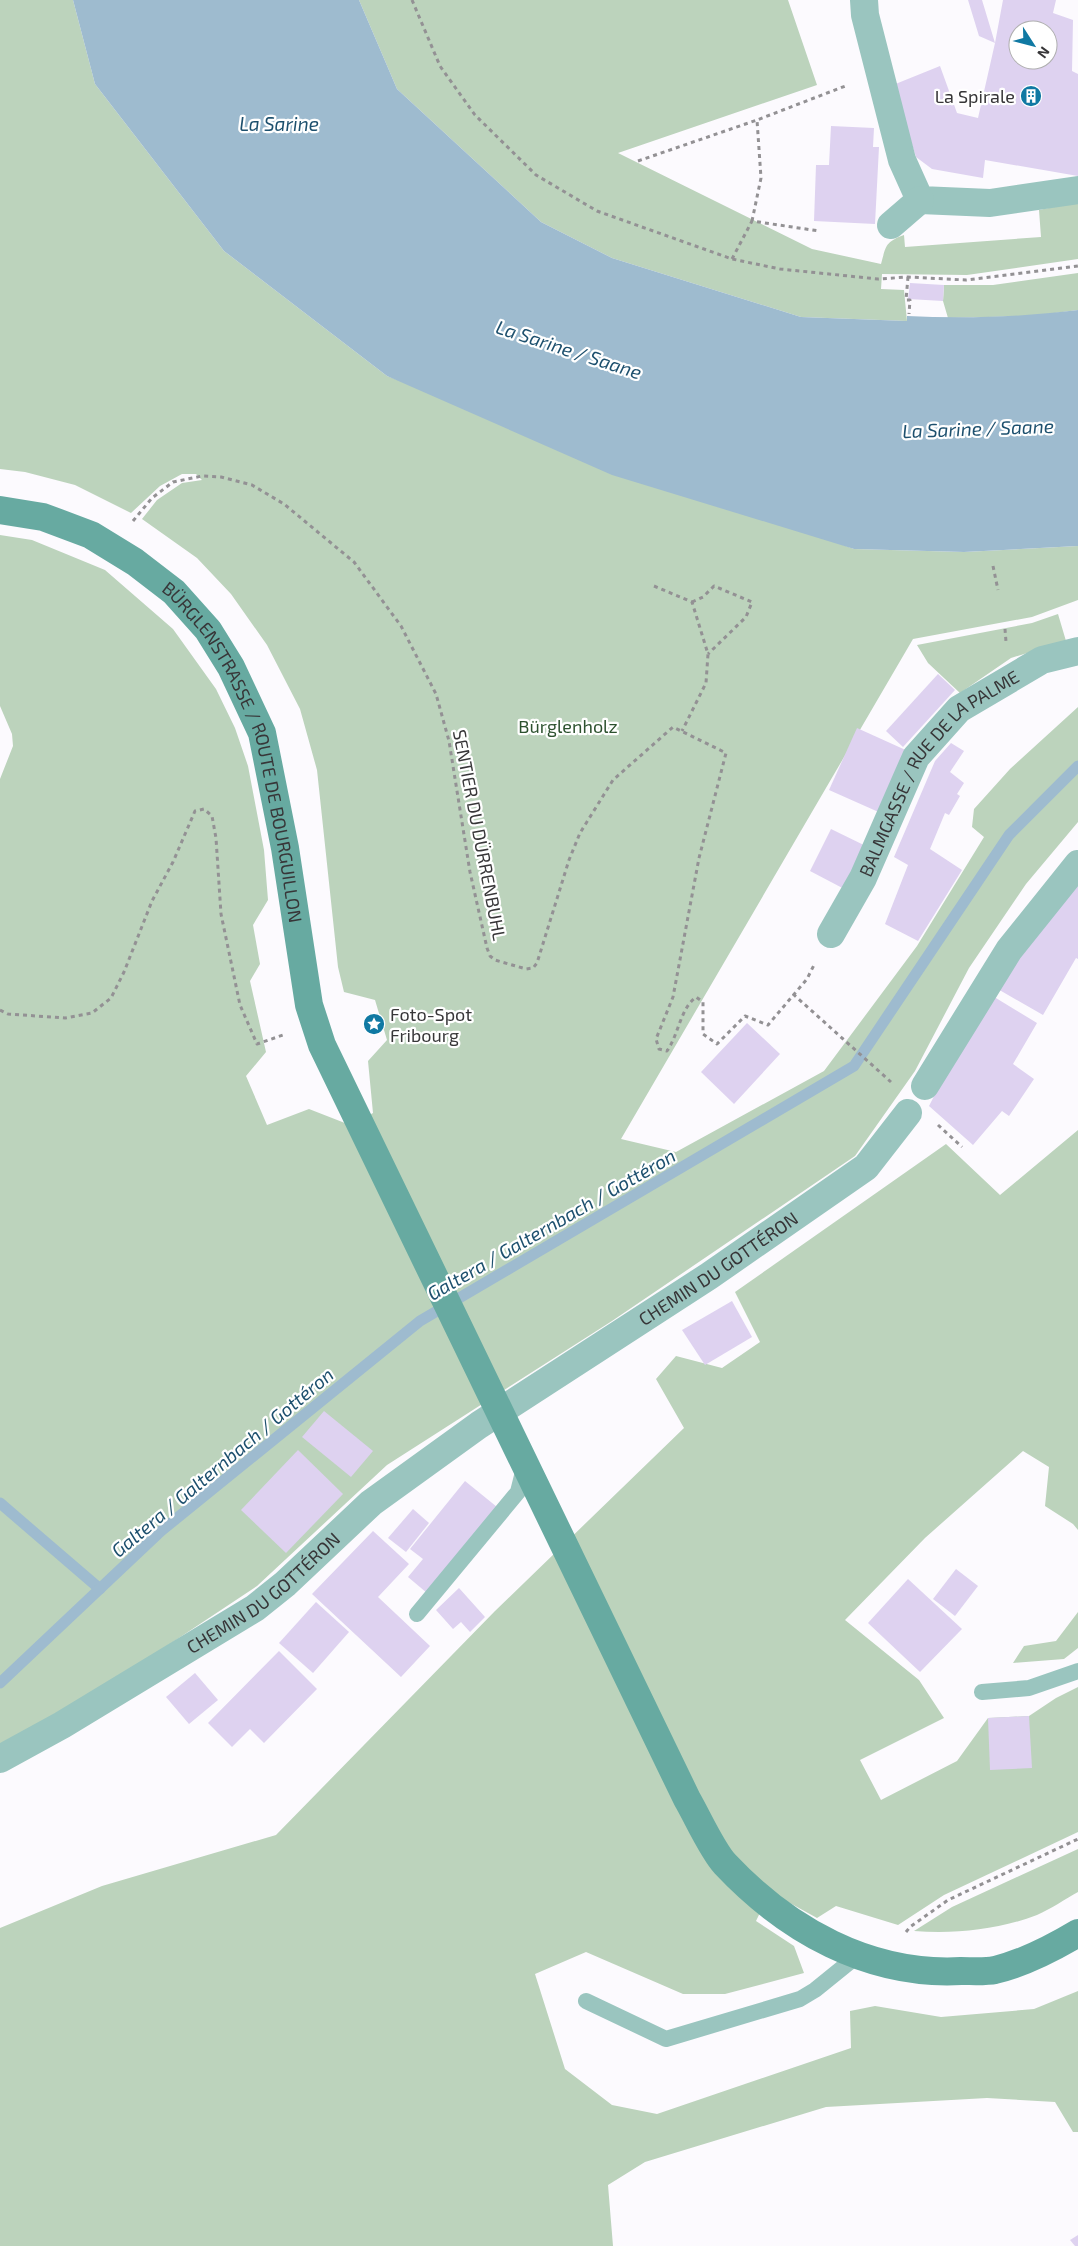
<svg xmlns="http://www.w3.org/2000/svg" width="1078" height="2246" viewBox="0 0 1078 2246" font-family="'Exo 2',sans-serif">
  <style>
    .green { fill: #bcd3bc }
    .water { fill: #9ebbcf }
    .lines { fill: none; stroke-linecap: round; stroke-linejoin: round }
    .stream { stroke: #9ebbcf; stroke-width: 11 }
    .building { fill: #ded2f0; fill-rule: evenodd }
    .path { stroke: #939194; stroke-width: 3; stroke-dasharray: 4 4; stroke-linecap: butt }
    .lane { stroke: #9ac5bf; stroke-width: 16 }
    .street { stroke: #9ac5bf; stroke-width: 28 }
    .secondary { stroke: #67aaa1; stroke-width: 28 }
    .labels { text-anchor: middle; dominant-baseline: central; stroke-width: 4.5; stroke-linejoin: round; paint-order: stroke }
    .poi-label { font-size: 18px; fill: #373638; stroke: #fff; text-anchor: end }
    .park-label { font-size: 18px; fill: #2c512e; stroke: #fff }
    .street-label { font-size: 18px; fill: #373638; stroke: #fff }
    .water-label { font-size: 19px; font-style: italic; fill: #1d506e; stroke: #fff }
  </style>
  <rect width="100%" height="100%" fill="#fcfafe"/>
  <!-- green -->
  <g class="green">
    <polygon points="0,0 73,0 95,84 224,251 387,376 854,549 964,552 1078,546 1078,600 1032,617 913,639 621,1139 676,1152 824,1071 917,946 984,837 972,827 974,809 1010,769 1078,707 1078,822 1026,884 969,968 915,1071 855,1156 612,1321 387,1465 257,1586 69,1711 0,1744 0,779 13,746 12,734 0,706 0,535 32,540 105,570 173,629 216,689 235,728 248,766 264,850 268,900 253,925 260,964 250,981 266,1052 246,1076 267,1125 309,1109 350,1125 373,1113 368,1061 387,1040 375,1000 344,992 338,967 317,770 300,709 267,645 231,594 197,558 142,519 157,500 182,483 202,480 196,474 182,474 160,486 131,513 75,485 25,472 0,469"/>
    <path d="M359,0h429l29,85 -199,68 194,96 69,15c5,-18 4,-22 23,-29l1,12 136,-10 -2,-27 39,-8v57l-111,16 -85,-1 -1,15 23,1 3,31 -106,-4 -189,-59 -71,-36 -144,-133z"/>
    <polygon points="1078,273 1078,310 1032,316 948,318 943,301 944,285 993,285"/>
    <polygon points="1058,614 1066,641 1011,658 960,693 928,663 917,645 1032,623"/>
    <polygon points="1078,1130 1078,1530 1073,1524 1045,1506 1049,1467 1023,1451 925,1538 845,1620 919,1680 944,1718 860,1760 881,1800 957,1761 988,1718 1029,1716 1056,1698 1078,1687 1078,1832 944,1895 898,1925 836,1906 817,1918 770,1892 756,1921 794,1946 804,1973 725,1994 683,1994 586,1952 535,1974 565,2069 612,2105 657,2114 851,2048 850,2011 875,2006 941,2017 1034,2009 1078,1991 1078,2132 1073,2132 1055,2102 987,2098 826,2107 645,2162 608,2185 613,2246 0,2246 0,1928 102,1886 276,1835 495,1611 684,1428 656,1379 676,1356 722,1368 760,1342 735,1292 946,1144 1000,1195"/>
    <polygon points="1078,1612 1078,1648 1064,1659 1013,1663 1024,1646 1056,1641"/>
    <path d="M1078,1849v43c-13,7 -27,17 -41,23 -39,15 -82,19 -123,16l38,-24z"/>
  </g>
  <!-- water -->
  <path class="water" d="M73,0h286l38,89 144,133 71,36 189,59 106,4v-5c57,3 114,1 171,-6v236l-114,6 -110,-3 -242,-74 -225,-99 -163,-125 -129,-167z"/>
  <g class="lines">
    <!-- stream -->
    <g class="stream">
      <polyline points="0,1503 100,1589"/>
      <polyline points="0,1683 161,1531 420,1321 854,1066 1009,835 1078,766"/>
    </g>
  </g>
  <!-- building -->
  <g class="building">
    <path d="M968,0h14l13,43 8,-43h53l-3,13 20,7 -1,51 6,3v102l-93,-16 -2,18 -51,-9 -16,-12 -23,-72 47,-19 17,47 21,5 17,-75 -16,-7zM1018,30h30v30h-30z"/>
    <polygon points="831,126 874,128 873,147 879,147 875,224 814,221 816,165 829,165"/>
    <polygon points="910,283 944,285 943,301 908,299"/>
    <polygon points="938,674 955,690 903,747 886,731"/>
    <polygon points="857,728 910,752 883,814 829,790"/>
    <polygon points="951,743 964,751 950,772 964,783 957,794 960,796 949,815 945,813 930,849 962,870 918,941 885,924 908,865 894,857 935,761"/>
    <polygon points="831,829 872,849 850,892 810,871"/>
    <polygon points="1078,876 1078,959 1076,958 1043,1015 996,988"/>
    <polygon points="991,995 1037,1023 1013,1064 1034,1079 1009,1116 1002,1111 973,1145 929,1106 959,1047"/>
    <polygon points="747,1023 780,1054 734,1104 701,1072"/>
    <polygon points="732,1301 752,1337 705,1365 682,1330"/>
    <polygon points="324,1411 373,1451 351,1477 302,1437"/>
    <polygon points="298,1450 343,1494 286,1553 241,1510"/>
    <polygon points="465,1481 497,1507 427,1593 408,1577 423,1559 410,1549"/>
    <polygon points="413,1509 429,1523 406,1552 388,1538"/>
    <polygon points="373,1531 409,1564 378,1597 430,1646 401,1677 312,1594"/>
    <polygon points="956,1569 978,1586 955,1616 933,1599"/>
    <polygon points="908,1579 962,1629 920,1672 868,1623"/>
    <polygon points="459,1588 485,1617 470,1632 461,1622 453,1629 436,1610"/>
    <polygon points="316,1602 349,1632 313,1673 279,1643"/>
    <polygon points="279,1651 317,1689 264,1743 250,1729 232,1747 208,1723"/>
    <polygon points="195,1673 218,1700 189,1724 166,1697"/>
    <polygon points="1029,1716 1032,1768 990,1770 988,1718"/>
    <polygon points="1078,2235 1078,2246 1075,2246 1070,2240"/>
  </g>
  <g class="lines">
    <!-- path -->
    <g class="path">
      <polyline points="412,0 440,66 475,115 536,175 597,211 732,259 780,269 878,279 908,277 966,280 1078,266"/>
      <polyline points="638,161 757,120"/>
      <polyline points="752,221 761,178 757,120 848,85"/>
      <polyline points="732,259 752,221 819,231"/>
      <polyline points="908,277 906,300 910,300 909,314"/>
      <path d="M133,521l19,-23 21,-16 29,-6 19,1 31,8 32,19 70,58 47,64 35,68 13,47 21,131 17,76 3,8 5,4 31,9 7,-1 4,-5 32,-103 11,-27 33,-53 60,-53 53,26 -27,105 -26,139 -17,42 3,10 8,2c12,-17 13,-42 29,-54l7,5v32l14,10 28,-28 23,9 39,-46 8,-16"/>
      <polyline points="993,566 998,590"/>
      <polyline points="654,586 692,602 708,654 706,683 682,731"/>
      <polyline points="692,602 703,597 714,586 752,602 746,617 708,654"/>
      <polyline points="1005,629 1006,642"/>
      <polyline points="793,994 891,1082"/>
      <polyline points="0,1010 8,1014 65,1018 92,1013 111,998 124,972 152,901 173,862 195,811 204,809 212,816 216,838 221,914 240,1005 257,1044 283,1035"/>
      <polyline points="938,1125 962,1147"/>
      <polyline points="906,1932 910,1927 948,1900 1078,1839"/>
    </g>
    <!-- lane -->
    <g class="lane">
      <polyline points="417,1614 518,1492 525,1464"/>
      <polyline points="982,1692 1029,1688 1078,1671"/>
      <polyline points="586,2001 666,2039 800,1999 815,1990 857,1956"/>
    </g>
    <!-- street -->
    <g class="street">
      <polyline points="864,0 865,15 902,160 920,200 990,203 1078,190"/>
      <polyline points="891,225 920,200"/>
      <path id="s1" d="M831,934l32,-56 53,-121 43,-48 83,-49 36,-9"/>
      <polyline points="925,1086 1009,950 1078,864"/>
      <path id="s2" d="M0,1759l62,-34 193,-117 30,-24 86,-81 108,-78 230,-149 157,-109 42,-54"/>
    </g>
    <!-- secondary -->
    <path class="secondary" id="s3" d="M0,510l43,7 48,18 44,27 39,30 34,38 23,37 31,66 23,115 24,157 13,40 365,754c10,17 25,51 38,65 62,66 144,112 236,107 11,0 24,1 34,-1 29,-7 58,-22 83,-37"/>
  </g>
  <!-- icons -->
  <defs>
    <g id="building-disc" transform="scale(1.125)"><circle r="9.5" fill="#1079a3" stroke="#fff"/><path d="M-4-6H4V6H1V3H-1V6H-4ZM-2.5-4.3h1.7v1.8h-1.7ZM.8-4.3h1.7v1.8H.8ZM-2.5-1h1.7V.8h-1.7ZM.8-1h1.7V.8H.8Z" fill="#fff"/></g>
    <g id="sight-disc" transform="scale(1.125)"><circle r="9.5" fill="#1079a3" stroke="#fff"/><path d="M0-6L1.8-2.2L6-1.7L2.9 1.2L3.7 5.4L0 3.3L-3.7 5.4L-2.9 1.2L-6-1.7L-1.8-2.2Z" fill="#fff"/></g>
  </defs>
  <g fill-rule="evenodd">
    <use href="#building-disc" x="1031" y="96"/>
    <use href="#sight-disc" x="374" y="1024"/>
  </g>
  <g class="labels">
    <!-- poi labels -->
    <g class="poi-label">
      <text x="1015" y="96">La Spirale</text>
      <text x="390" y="1014" text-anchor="start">Foto-Spot<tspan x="390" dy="21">Fribourg</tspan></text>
    </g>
    <!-- park labels -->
    <g class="park-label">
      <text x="568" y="726">Bürglenholz</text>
    </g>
    <!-- street labels -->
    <g class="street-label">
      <text stroke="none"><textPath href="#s3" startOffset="370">BÜRGLENSTRASSE / ROUTE DE BOURGUILLON</textPath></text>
      <text stroke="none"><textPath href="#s1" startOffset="198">BALMGASSE / RUE DE LA PALME</textPath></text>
      <text transform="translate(480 835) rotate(79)">SENTIER DU DÜRRENBUHL</text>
      <text stroke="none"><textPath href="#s2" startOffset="872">CHEMIN DU GOTTÉRON</textPath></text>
      <text stroke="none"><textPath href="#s2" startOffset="312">CHEMIN DU GOTTÉRON</textPath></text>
    </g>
    <!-- water labels -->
    <g class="water-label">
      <text x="279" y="123">La Sarine</text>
      <text transform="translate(569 349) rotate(18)">La Sarine / Saane</text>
      <text transform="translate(978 428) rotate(-2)">La Sarine / Saane</text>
      <text transform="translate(551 1224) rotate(-30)">Galtera / Galternbach / Gottéron</text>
      <text transform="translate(222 1462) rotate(-40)">Galtera / Galternbach / Gottéron</text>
    </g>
  </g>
  <!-- north arrow -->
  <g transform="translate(1033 45) rotate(126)"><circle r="24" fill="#ffffff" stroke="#afafaf"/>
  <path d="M0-4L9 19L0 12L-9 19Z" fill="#1079a3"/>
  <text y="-8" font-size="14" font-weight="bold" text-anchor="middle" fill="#373638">N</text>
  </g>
</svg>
